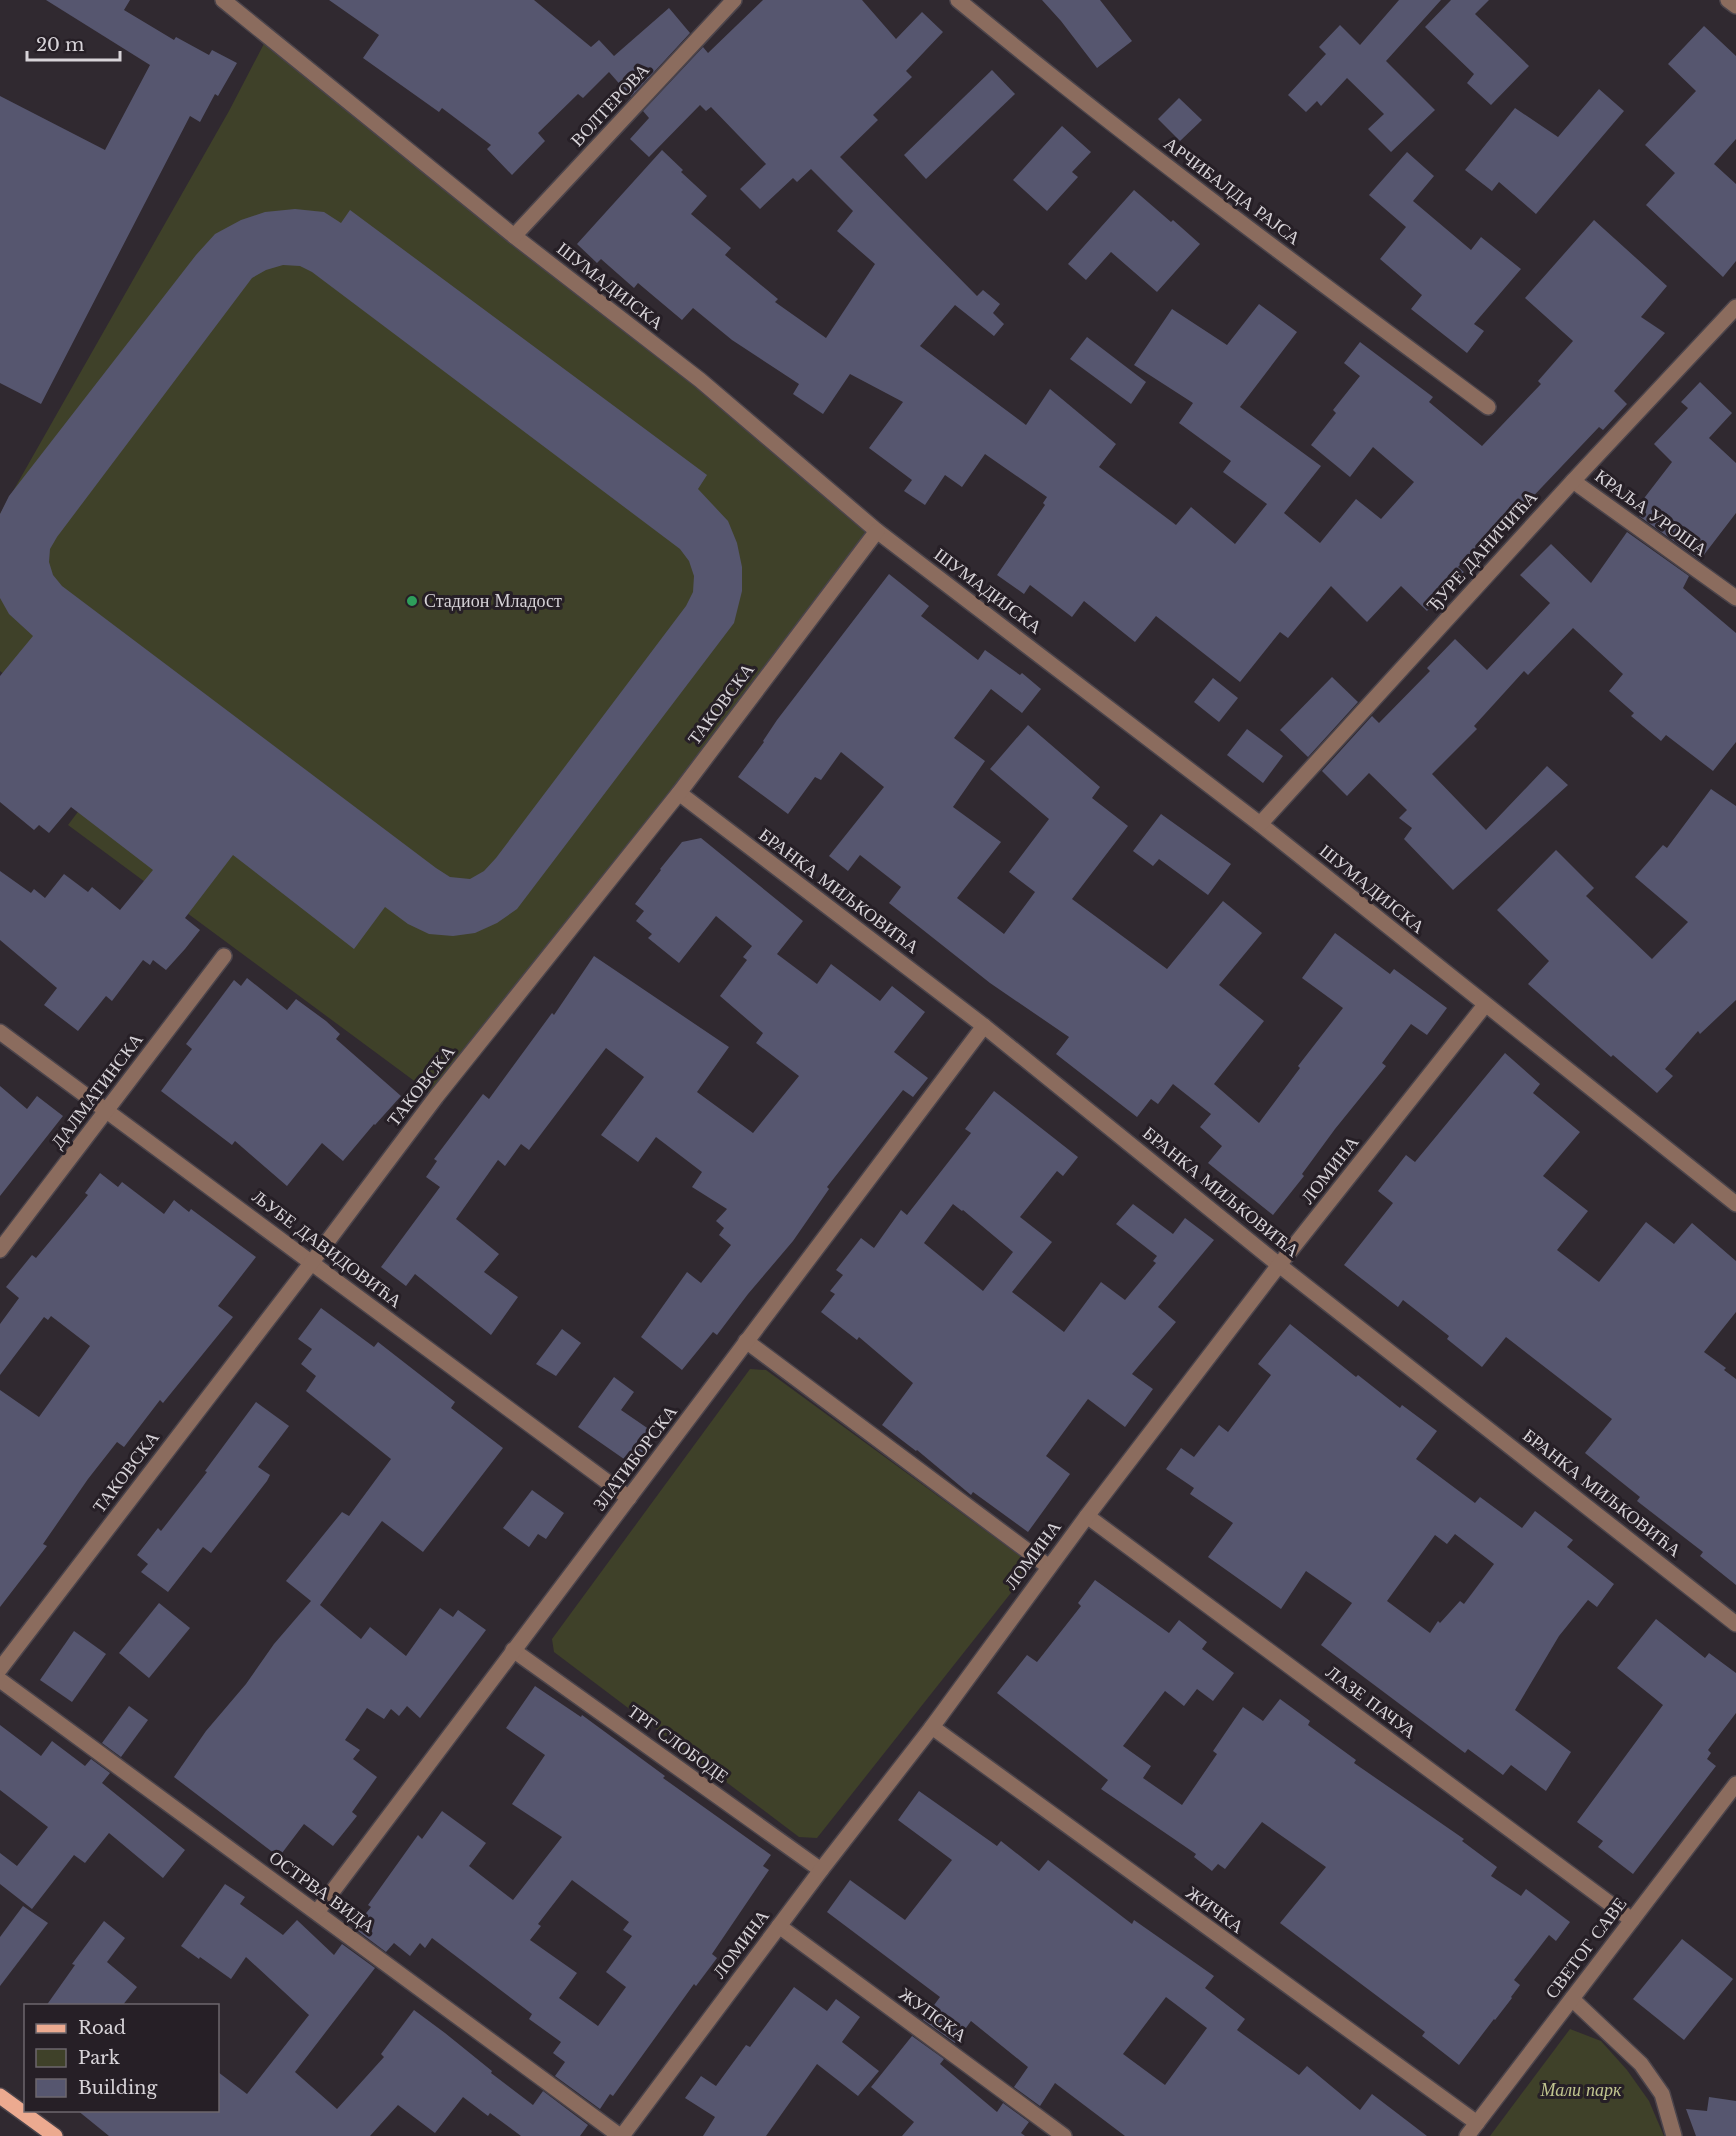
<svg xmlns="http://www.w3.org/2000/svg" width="1736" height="2136" viewBox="0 0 1736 2136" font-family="'Libre Baskerville',serif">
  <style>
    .green { fill: #3f4129 }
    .building { fill: #56566f; fill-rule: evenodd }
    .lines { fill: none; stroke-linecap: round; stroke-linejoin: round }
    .minor-casing { stroke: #4b444b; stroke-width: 18 }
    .major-casing { stroke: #4b444b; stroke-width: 18 }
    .minor { stroke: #8b6c5e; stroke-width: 15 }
    .major { stroke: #ecaa90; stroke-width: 15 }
    .leisure-dot { fill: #2e9e5b; stroke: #261f26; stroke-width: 2 }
    .labels { text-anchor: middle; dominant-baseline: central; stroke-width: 6; stroke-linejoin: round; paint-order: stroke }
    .street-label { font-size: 18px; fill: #d7d3d8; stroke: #261f26 }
    .poi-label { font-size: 18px; fill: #d7d3d8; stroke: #261f26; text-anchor: start }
    .park-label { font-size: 18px; font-style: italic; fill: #c0c48f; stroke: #261f26 }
  </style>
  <rect width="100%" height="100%" fill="#302930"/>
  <!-- green -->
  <g class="green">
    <polygon points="268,36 877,531 436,1097 68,825 114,764 0,671 0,514 229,111"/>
    <polygon points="750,1369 766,1370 1020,1556 1022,1579 817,1838 799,1837 554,1652 552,1639"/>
    <polygon points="1570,2029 1601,2041 1627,2070 1649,2101 1664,2136 1490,2136"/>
  </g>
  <!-- building -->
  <g class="building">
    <polygon points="46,0 130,0 124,10 174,40 176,37 209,55 212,50 237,63 218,96 215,94 200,122 190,116 41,404 0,383 0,96 105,150 150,65"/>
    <polygon points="329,0 534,0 591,47 599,40 614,56 669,8 690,33 631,97 609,72 583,98 578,94 538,133 545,141 512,175 487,149 491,145 442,108 439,112 363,58 379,35"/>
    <polygon points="763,0 862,0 896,39 922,12 943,32 906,71 912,77 873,115 878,120 840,157 977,296 983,290 1000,304 993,313 1004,324 994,336 955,305 920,346 1026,425 1050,389 1116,444 1099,467 1176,525 1191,507 1235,544 1267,504 1223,472 1231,461 1179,423 1193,403 1134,365 1172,309 1227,345 1259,304 1297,332 1240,407 1321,466 1284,513 1320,543 1356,499 1381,519 1414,482 1373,447 1350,477 1311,445 1336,413 1333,410 1360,376 1344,363 1360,342 1433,397 1429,402 1482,446 1541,384 1538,381 1573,341 1525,298 1594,220 1667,286 1641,317 1665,333 1614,391 1627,404 1603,430 1599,427 1504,527 1499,522 1458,567 1464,572 1427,611 1401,586 1367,622 1331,586 1288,638 1280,632 1240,682 1156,616 1135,642 1084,601 1072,617 1030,585 1024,594 997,575 1045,505 1043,503 1047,497 985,454 962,487 945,475 925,505 904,491 912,480 869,448 903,402 850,374 823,414 793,394 799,384 732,340 693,308 682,320 638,283 634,288 601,259 597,263 577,244 662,150 683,170 681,172 707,196 691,214 731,248 725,255 778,299 775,302 826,338 875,264 837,231 853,211 811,169 797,182 793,178 760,209 740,189 766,164 711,107 706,111 700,105 649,157 630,139 649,118 643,111 703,47 708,53"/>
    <polygon points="1042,0 1100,0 1132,41 1097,68 1061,21"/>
    <polygon points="1399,0 1441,0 1386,61 1435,110 1391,152 1368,129 1384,114 1347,78 1321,106 1317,101 1306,112 1288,95 1326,54 1319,47 1340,25 1360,45"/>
    <polygon points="1451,0 1489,0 1475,14 1529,66 1491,105 1467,83 1474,74 1425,27"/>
    <polygon points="1704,26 1736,56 1736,139 1714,164 1736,184 1736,261 1723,277 1646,205 1675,173 1645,145 1696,91 1668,64"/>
    <polygon points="992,70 1015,94 926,179 904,155"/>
    <polygon points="1599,89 1624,111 1536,214 1499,182 1492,191 1465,170 1515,108 1558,137"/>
    <polygon points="1179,98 1202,120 1180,141 1158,119"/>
    <polygon points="1062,126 1091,152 1072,172 1078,177 1047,211 1013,180"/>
    <polygon points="1407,152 1434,176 1413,201 1471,250 1481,237 1521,269 1474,324 1484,331 1467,353 1411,309 1422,295 1380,259 1406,227 1369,195"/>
    <polygon points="1134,190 1171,222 1173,220 1200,244 1157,292 1111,252 1086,280 1068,264"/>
    <path d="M295,209l29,3 17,11 9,-13 357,265 -9,14 30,32 9,22 5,24v24l-8,32 -217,286 -20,14 -22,10 -22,3 -24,-2 -21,-10 -23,-17 -31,42 -121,-94 -48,63 15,12 -15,19 -19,21 -13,-10 -3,5 -7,-5 -31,41 -6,-5 -28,35 -34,-26 13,-17 -57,-48v-69l31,22 3,-4 11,9 19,-24 24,18 4,-5 28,23 33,-40 -82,-63 -22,26 -10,-8 -5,5 -34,-28v-126l33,-40 -24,-22 -9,-16v-84l9,-18 187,-241 19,-21 26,-14 24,-8zM283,265l17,1 12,6 368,277 9,12 5,15 -1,16 -7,14 -190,252 -12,13 -14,8 -20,-2 -14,-9 -374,-282 -9,-11 -4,-13 1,-13 7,-12 195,-259 14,-8z"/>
    <polygon points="1087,337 1146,382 1131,404 1070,359"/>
    <polygon points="1700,382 1732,413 1709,438 1736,463 1736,513 1700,560 1639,516 1641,514 1635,510 1672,462 1654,444 1688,408 1681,402"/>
    <polygon points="1627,532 1689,576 1683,588 1736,633 1736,742 1713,771 1666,735 1661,741 1631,716 1634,713 1609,691 1623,674 1573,628 1528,675 1524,671 1474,726 1477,729 1432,774 1486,830 1547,766 1568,785 1453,890 1404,839 1412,828 1399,818 1407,810 1369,773 1347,796 1322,771 1372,716 1379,723 1430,671 1427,668 1455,639 1487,670 1550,603 1520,575 1551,544 1591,583"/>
    <polygon points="889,574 929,606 921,616 978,660 985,650 1020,675 1022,673 1041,689 1022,713 991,689 954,738 985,761 953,807 1001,842 957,898 1004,934 1035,892 1009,872 1049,819 990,769 1028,725 1100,787 1092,798 1128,826 1072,899 1167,969 1223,901 1262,933 1219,985 1264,1021 1214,1084 1259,1123 1300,1068 1298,1066 1343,1008 1302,978 1335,933 1390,974 1394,969 1447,1008 1427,1035 1411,1024 1382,1063 1386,1066 1335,1129 1302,1174 1304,1176 1273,1215 1208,1163 1222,1146 1200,1127 1211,1114 1173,1084 1158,1104 1151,1099 1137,1117 1056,1054 1069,1037 990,983 889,903 901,887 860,855 848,871 829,856 884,787 841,752 821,780 815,777 788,814 738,777 764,742 763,741 777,720"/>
    <polygon points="1332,677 1358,702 1308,757 1280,730"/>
    <polygon points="1213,678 1238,698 1219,722 1194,702"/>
    <polygon points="1247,729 1283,756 1263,783 1227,755"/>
    <polygon points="1711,789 1736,806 1736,1000 1700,1034 1698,1031 1665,1069 1673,1076 1657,1093 1613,1055 1611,1057 1528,984 1549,961 1497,910 1556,850 1594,888 1586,896 1652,959 1688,922 1635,877 1663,845 1667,848"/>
    <polygon points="1161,814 1231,864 1208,895 1159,859 1153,866 1133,851"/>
    <polygon points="701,838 803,921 777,954 817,984 831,964 880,1001 892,986 925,1012 894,1052 928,1078 913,1097 903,1090 827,1187 829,1189 793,1241 748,1294 717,1335 713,1332 682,1370 641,1337 687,1272 701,1283 731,1245 719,1235 724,1228 716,1221 727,1209 692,1187 702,1172 656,1137 638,1162 601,1135 644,1077 606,1048 529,1150 521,1144 505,1166 498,1160 456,1219 499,1254 484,1272 518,1297 491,1335 415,1274 406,1286 381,1267 440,1187 426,1177 437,1161 434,1159 483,1094 489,1099 552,1013 554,1015 594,956 729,1047 697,1092 753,1133 799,1076 756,1043 763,1033 720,996 747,960 743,957 752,946 716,916 679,963 648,938 652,934 636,921 644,911 635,904 661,870 660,869 682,842"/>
    <polygon points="247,978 287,1010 296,999 326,1021 340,1034 336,1039 401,1096 375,1125 374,1124 343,1161 322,1143 287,1186 235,1141 232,1145 161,1091 192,1049 186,1044 234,980 241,986"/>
    <polygon points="1505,1053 1540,1084 1533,1093 1580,1132 1543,1176 1588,1211 1557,1250 1599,1282 1646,1222 1674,1244 1692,1223 1736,1261 1736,1312 1704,1352 1726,1368 1724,1370 1736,1379 1736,1585 1700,1556 1703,1552 1637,1501 1640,1497 1585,1453 1612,1419 1506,1337 1482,1367 1447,1339 1449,1336 1403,1300 1398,1307 1344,1265 1393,1203 1378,1191 1406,1155 1415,1162"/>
    <polygon points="0,1086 27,1109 37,1096 63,1116 0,1196"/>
    <path d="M994,1091l84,66 -15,19 -6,-5 -37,46 32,25 -40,50 52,40 37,-50 24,18 31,-37 -3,-2 4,-5 -41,-32 17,-20 40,30 12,-16 29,22 -56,67 18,15 -44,52 21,15 -28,38 -37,-28 -42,57 24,18 -42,58 -55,-40 -2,3 -54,-45 -1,1 -34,-26 31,-42 -54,-46 -2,3 -36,-28 14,-18 -5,-3 13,-16 -7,-5 25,-32 13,10 27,-38 6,5 64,-82 -6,-4zM953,1204l9,7 1,-1 50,42 -30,39 -59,-48z"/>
    <polygon points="100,1173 118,1187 122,1182 164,1214 174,1200 189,1212 191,1209 256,1257 218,1306 233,1317 163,1403 160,1400 124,1447 117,1442 88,1479 43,1544 47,1546 0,1607 0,1390 39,1417 90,1346 51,1316 48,1320 44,1317 0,1375 0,1324 19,1298 6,1287 32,1255 36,1258 66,1222 88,1195 85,1193"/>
    <polygon points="321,1308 374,1347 378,1342 455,1402 451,1408 503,1448 423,1552 382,1521 320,1605 361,1639 370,1627 406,1656 440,1608 453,1617 458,1610 486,1630 420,1718 407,1706 399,1716 391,1709 384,1719 367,1708 345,1740 360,1750 353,1759 377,1777 352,1812 357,1816 333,1846 304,1824 279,1857 174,1777 206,1731 246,1684 274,1644 311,1601 286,1581 342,1512 349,1516 391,1459 306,1391 316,1376 301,1364 312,1349 298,1339"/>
    <path d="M1290,1324l66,53 2,-2 42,33 2,-3 35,26 -21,28 59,44 5,-6 42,31 13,-17 38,29 -6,7 47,37 -17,23 -9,-7 -29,36 -44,74 56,42 -25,39 -35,-26 -8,10 -35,-26 -3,4 -144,-108 31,-42 -46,-32 -25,38 -73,-52 25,-34 -43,-29 4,-6 -28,-19 15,-21 13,9 25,-32 9,7 43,-57 -13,-11zM1455,1534l39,30 -30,40 -4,-3 -20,22 -2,-2 -8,12 -43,-32 48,-66 12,9z"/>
    <polygon points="562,1329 581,1343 556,1376 536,1364"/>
    <polygon points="614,1377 634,1392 621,1410 656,1434 634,1466 578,1427"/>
    <polygon points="256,1402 289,1426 258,1467 270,1475 267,1481 211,1553 203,1547 168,1592 141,1572 148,1564 137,1555 158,1528 161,1531 207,1472 205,1471"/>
    <polygon points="532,1490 564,1513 546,1539 538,1534 529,1547 503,1528"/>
    <polygon points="1095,1580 1169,1633 1179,1620 1207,1642 1202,1649 1234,1673 1213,1701 1197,1689 1184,1706 1165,1691 1123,1746 1151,1766 1143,1778 1182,1805 1217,1754 1213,1751 1243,1707 1263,1721 1280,1699 1310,1721 1308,1725 1356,1760 1354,1763 1464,1839 1462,1841 1497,1867 1491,1876 1521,1896 1526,1889 1570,1922 1556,1941 1549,1935 1514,1980 1520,1985 1511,1997 1512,1998 1495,2020 1494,2019 1459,2065 1422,2036 1425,2032 1280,1923 1326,1867 1262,1822 1225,1869 1218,1864 1212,1871 1194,1857 1196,1854 1101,1789 1108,1780 997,1693 1027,1655 1037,1662 1081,1606 1078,1603"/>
    <polygon points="159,1603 190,1628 149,1678 119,1653"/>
    <polygon points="1656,1619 1705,1658 1709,1653 1736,1673 1736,1713 1708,1750 1711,1753 1707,1759 1716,1766 1633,1874 1598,1847 1603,1841 1577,1822 1663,1705 1617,1668"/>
    <polygon points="74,1631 106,1654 72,1702 40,1680"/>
    <path d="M535,1686l46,31 1,-2 83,61 -2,2 108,77 -8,11 6,4 -57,84 5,4 -21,28 -2,-2 -81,112 -3,-2 -10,15 -45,-33 10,-14 -12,-9 8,-11 -32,-23 3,-5 -100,-76 -7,10 -5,-5 -10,13 -16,-13 -8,9 -32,-24 17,-21 -3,-2 50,-70 4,4 20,-28 44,32 -17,23 44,34 49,-63 -50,-33 33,-49 -39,-27zM572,1880l57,42 -6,8 9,6 -26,36 20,15 -28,39 -39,-28 18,-25 -47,-33 11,-14 -3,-2z"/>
    <polygon points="129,1706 148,1720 121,1757 102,1743"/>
    <polygon points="0,1725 41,1756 52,1741 85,1766 91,1759 110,1773 102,1783 185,1850 163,1878 109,1833 85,1863 74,1855 32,1909 0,1884 0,1853 17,1866 48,1827 0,1790"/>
    <path d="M919,1791l78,55 4,-5 38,30 9,-11 84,64 2,-4 80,56 -9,12 40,31 -8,11 62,45 8,-9 53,44 12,-16 55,42h-302l-70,-53 -15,23 -26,-19 14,-20 -57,-46 -16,22 -32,-23 17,-23 -113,-85 23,-32 55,40 47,-60 -54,-40zM1166,1997l41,31 -42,57 -42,-31z"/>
    <polygon points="225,1884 245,1897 240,1904 283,1935 297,1920 334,1955 342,1944 375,1968 295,2072 337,2109 384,2057 381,2054 414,2010 445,2033 492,2071 491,2073 533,2105 543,2091 588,2125 580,2136 521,2136 490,2113 488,2116 463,2097 435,2133 398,2105 370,2136 109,2136 77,2110 218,2110 218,2072 247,2094 309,2015 246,1957 231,1979 200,1957 199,1959 181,1946"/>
    <polygon points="23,1906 48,1923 0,1986 0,1937"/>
    <polygon points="104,1921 125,1938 107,1962 137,1987 122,2006 46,2006 75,1965 72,1964"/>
    <polygon points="1682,1939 1733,1979 1684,2040 1633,1999"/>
    <polygon points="794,1987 827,2011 836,1999 860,2017 842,2042 879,2071 858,2096 817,2064 766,2136 703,2136 715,2117 685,2098 701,2076 716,2086 746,2045 750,2047"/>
    <polygon points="912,2036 944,2059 940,2064 997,2112 1003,2103 1029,2122 1021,2133 1025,2136 902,2136 914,2122 871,2087"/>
    <polygon points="1709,2097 1736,2101 1736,2136 1696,2136 1686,2109 1707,2111"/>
  </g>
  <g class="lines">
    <!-- minor casing -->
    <g class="minor-casing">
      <g id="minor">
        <polyline points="223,0 514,236 700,380 877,531 1260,824 1736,1204"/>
        <path d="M958,0c172,142 351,274 530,407"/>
        <polyline points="1728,0 1736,6"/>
        <polyline points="514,236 734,0"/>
        <polyline points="1573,481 1736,598"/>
        <polyline points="679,793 984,1026 1279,1265 1736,1624"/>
        <polyline points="1260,824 1573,481 1736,307"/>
        <polyline points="0,1032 629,1498"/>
        <polyline points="0,1250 224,956"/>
        <polyline points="746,1341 1049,1567"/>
        <polyline points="1087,1516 1632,1920"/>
        <polyline points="513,1650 821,1870"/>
        <polyline points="0,1669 312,1262 436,1097 679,793 877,531"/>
        <polyline points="0,1680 620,2136"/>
        <polyline points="932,1727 1477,2123"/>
        <path d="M317,1912c221,-296 444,-591 667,-886"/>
        <polyline points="779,1926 1064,2136"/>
        <polyline points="1572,1999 1641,2064 1662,2094 1674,2136"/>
        <polyline points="622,2136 821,1870 932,1727 1087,1516 1279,1265 1485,1005"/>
        <polyline points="1467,2136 1736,1784"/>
      </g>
    </g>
    <!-- major casing -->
    <g class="major-casing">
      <polyline id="major" points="0,2096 55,2136"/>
    </g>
    <!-- minor -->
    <use href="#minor" class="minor"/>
    <!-- major -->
    <use href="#major" class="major"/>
  </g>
  <!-- markers -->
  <circle class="leisure-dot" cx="412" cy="601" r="6"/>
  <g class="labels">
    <!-- street labels -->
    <g class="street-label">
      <text transform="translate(610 105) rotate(-47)">ВОЛТЕРОВА</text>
      <text transform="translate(1232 191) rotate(37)">АРЧИБАЛДА РАЈСА</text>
      <text transform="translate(610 286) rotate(38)">ШУМАДИЈСКА</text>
      <text transform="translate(1651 513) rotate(36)">КРАЉА УРОША</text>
      <text transform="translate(1482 551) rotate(-48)">ЂУРЕ ДАНИЧИЋА</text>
      <text transform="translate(988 591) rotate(37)">ШУМАДИЈСКА</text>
      <text transform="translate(721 704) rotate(-53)">ТАКОВСКА</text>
      <text transform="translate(1372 889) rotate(39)">ШУМАДИЈСКА</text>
      <text transform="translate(839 891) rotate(37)">БРАНКА МИЉКОВИЋА</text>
      <text transform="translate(421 1086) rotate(-52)">ТАКОВСКА</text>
      <text transform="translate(97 1091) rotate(-53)">ДАЛМАТИНСКА</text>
      <text transform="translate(1330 1170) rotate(-52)">ЛОМИНА</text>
      <text transform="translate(1221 1192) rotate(39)">БРАНКА МИЉКОВИЋА</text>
      <text transform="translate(327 1249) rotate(37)">ЉУБЕ ДАВИДОВИЋА</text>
      <text transform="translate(635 1458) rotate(-53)">ЗЛАТИБОРСКА</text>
      <text transform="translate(126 1472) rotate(-53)">ТАКОВСКА</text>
      <text transform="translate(1602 1493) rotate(38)">БРАНКА МИЉКОВИЋА</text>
      <text transform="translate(1033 1555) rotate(-53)">ЛОМИНА</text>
      <text transform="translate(1371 1702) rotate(37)">ЛАЗЕ ПАЧУА</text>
      <text transform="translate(678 1744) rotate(36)">ТРГ СЛОБОДЕ</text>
      <text transform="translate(322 1892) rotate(36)">ОСТРВА ВИДА</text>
      <text transform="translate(1215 1910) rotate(36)">ЖИЧКА</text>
      <text transform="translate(741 1944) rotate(-53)">ЛОМИНА</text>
      <text transform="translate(1586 1948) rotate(-53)">СВЕТОГ САВЕ</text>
      <text transform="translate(933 2015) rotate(36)">ЖУПСКА</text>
    </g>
    <!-- poi labels -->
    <g class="poi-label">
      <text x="424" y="601">Стадион Младост</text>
    </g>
    <!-- park labels -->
    <g class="park-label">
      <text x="1581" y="2090">Мали парк</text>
    </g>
  </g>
  <!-- legend -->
  <rect x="24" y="2004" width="195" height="108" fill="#261f26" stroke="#6d676d" stroke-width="1.5"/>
  <rect x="36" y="2024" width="30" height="9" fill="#ecaa90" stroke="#6d676d" stroke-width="1.5"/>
  <text x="78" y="2034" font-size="18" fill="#d7d3d8">Road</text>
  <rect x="36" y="2049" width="30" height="18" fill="#3f4129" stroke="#6d676d" stroke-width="1.5"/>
  <text x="78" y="2064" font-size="18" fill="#d7d3d8">Park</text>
  <rect x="36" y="2079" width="30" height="18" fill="#56566f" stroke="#6d676d" stroke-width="1.5"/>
  <text x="78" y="2094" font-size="18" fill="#d7d3d8">Building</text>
  <!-- scale -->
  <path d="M27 51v9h93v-9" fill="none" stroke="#d7d3d8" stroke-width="3"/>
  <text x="36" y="51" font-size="18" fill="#d7d3d8" stroke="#261f26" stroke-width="4.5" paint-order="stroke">20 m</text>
</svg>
